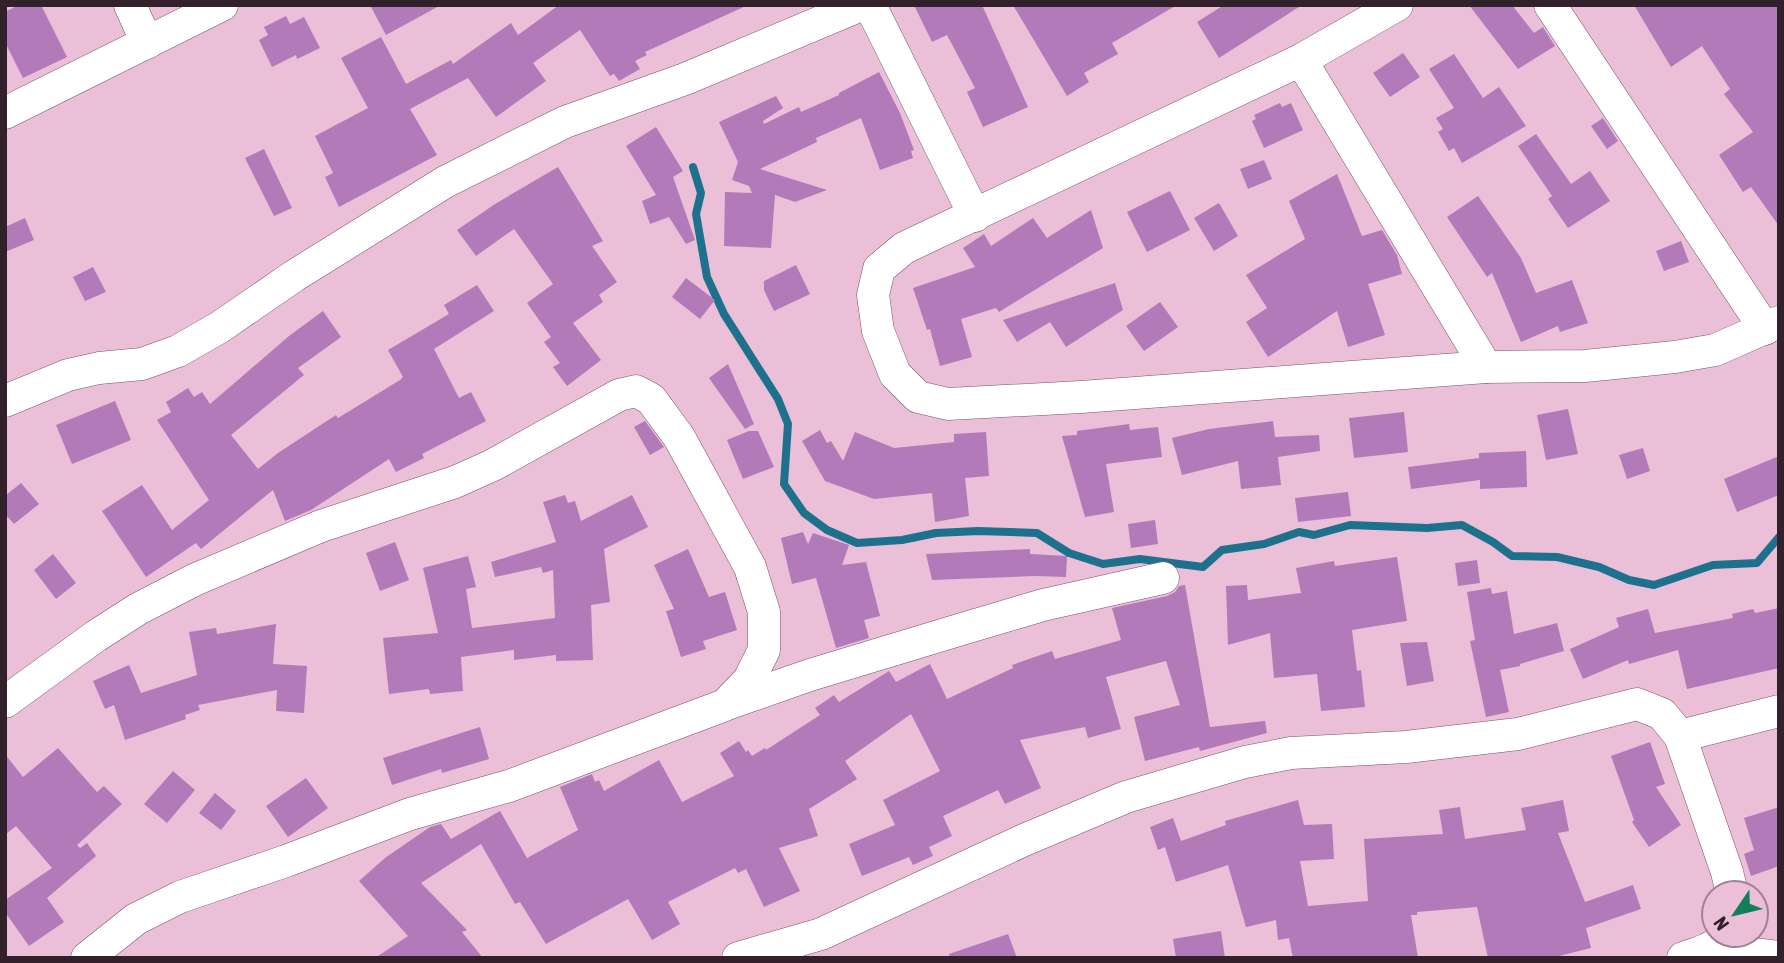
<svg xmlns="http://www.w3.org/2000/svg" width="1784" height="963" viewBox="0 0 1784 963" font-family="'Asap Condensed',sans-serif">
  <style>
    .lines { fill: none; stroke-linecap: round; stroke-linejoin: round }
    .stream { stroke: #1e718c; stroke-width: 8 }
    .building { fill: #b37ab9 }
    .minor-casing { stroke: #795269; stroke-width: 33 }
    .minor { stroke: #fff; stroke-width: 32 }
  </style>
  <rect width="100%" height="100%" fill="#ebbfd8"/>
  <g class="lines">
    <!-- stream -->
    <polyline class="stream" points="693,167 701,193 696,214 707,277 724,314 778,399 788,424 784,484 804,513 827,530 857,543 902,540 936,533 978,531 1037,533 1069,553 1103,564 1140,559 1203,567 1222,550 1264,544 1299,532 1314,535 1350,525 1427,528 1462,525 1493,542 1512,556 1557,557 1599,567 1629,580 1654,585 1713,565 1757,563 1779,537"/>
  </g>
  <!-- building -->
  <g class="building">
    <polygon points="19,5 41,5 67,57 23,78 5,42 5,12"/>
    <polygon points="370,5 441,5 386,35"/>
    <polygon points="559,5 748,5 645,52 647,55 635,61 640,69 619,81 614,74 610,76 580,30 533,63 546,81 496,117 468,78 410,109 437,155 339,207 325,177 333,173 315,136 368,108 341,58 381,37 406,84 451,60 453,64 511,23 518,35"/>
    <polygon points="914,5 982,5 1028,107 983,127 967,92 975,88 947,35 932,42"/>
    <polygon points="1013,5 1177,5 1112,43 1118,54 1084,73 1089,82 1067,96"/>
    <polygon points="1224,5 1302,5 1219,58 1197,22"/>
    <polygon points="1469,5 1512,5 1534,33 1543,27 1555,46 1518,69"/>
    <polygon points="1634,5 1779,5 1779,226 1751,187 1743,192 1719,155 1753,132 1724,94 1730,89 1702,46 1671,67"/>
    <polygon points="286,16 290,24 304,17 320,48 297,59 296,55 272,67 259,40 268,35 264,27"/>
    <polygon points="1403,53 1420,77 1390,97 1373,73"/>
    <polygon points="1454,54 1483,98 1499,87 1526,126 1462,163 1454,148 1449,151 1438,132 1443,129 1436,118 1454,108 1429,69"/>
    <polygon points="879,72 900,113 914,150 911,151 913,158 880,170 861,118 816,138 817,142 760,169 827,190 795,202 775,195 771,248 724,246 725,192 752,193 749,186 732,180 738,162 719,122 776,96 783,108 763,121 764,124 799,107 801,112 839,95 839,93"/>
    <polygon points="1280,103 1282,107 1291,103 1303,130 1264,148 1252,121 1256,119 1254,115"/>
    <polygon points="1603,118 1618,141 1607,149 1591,126"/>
    <polygon points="656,127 683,171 673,177 695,240 686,244 669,217 650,224 642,201 656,195 626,146"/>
    <polygon points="1536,134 1571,184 1590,171 1610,201 1568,228 1548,199 1552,196 1518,146"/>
    <polygon points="264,149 292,208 274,216 245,158"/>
    <polygon points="1264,160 1272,179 1248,189 1240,169"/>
    <polygon points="558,167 603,241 592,246 617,282 599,295 603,302 573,323 601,360 567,386 553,367 560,363 544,342 551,337 527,303 553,284 514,229 476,256 457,230 495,204"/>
    <polygon points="1337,174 1362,236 1382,230 1397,255 1402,274 1368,284 1385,335 1348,347 1337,311 1268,357 1246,322 1267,308 1246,275 1305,239 1289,201"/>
    <polygon points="1170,191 1190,230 1147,252 1127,212"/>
    <polygon points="1478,196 1521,258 1536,293 1572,280 1588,323 1560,332 1558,326 1521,342 1492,273 1487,277 1447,217"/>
    <polygon points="1219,203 1238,236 1214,251 1194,218"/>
    <polygon points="1091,210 1103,248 999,312 996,308 961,319 972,357 940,366 930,329 927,330 913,288 975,267 963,248 984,234 991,246 1033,218 1047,238"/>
    <polygon points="25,218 34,240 5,252 5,227"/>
    <polygon points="1681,241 1689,262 1664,271 1656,251"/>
    <polygon points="796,265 810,294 774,311 764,290 764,281"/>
    <polygon points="93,267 106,292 85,301 73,277"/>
    <polygon points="686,278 715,300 700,319 672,297"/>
    <polygon points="1115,283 1123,310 1066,347 1050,322 1017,342 1003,320"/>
    <polygon points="477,285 494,311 434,349 459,398 471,392 486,421 422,454 424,458 396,472 389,459 311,510 285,521 273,490 201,549 196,543 146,577 102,511 142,485 172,530 209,500 157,420 171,412 166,402 188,388 194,397 202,392 210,404 289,336 323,311 341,337 298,368 304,375 231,435 258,469 278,453 336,415 338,418 400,380 403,377 388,350 449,314 444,305"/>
    <polygon points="1160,302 1178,327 1144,351 1126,326"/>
    <polygon points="728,364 754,424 745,429 709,378"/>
    <polygon points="115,401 131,440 72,464 56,425"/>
    <polygon points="1568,409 1578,454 1546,460 1537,415"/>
    <polygon points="1404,412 1408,452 1354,458 1349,418"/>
    <polygon points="645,421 664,447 650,455 634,427"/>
    <polygon points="1273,421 1275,437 1319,435 1320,451 1278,457 1281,485 1241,489 1238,461 1182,475 1172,438 1209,429"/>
    <polygon points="1129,424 1130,430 1158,427 1162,457 1106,464 1114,512 1085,517 1062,436 1077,435 1077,431"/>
    <polygon points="820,430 827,443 831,441 843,461 855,432 894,448 954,442 954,434 986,432 989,476 965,478 969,516 935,522 932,493 874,499 825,481 802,441"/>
    <polygon points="749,431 758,431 774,467 743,479 727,440"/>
    <polygon points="1643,448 1650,471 1627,479 1619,455"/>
    <polygon points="1526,451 1527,487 1480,489 1480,480 1411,489 1408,467 1479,458 1479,453"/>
    <polygon points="1779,456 1779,495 1737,512 1724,479"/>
    <polygon points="21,483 39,504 14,524 5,514 5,496"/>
    <polygon points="1348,492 1351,516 1298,522 1295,498"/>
    <polygon points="565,495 568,503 575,501 581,521 632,495 648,527 604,549 610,602 591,605 593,660 556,661 556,655 514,660 514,650 461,657 463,691 430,694 429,689 389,694 383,638 438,633 423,568 468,556 476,587 466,589 472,628 555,618 553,570 543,573 541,567 495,577 491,562 556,542 543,502"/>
    <polygon points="1155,520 1158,544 1131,548 1128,524"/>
    <polygon points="803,532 808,544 813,533 849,545 842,565 866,562 880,616 864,620 869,638 836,648 816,578 792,584 781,538"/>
    <polygon points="395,542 409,580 380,591 366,553"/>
    <polygon points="688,549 709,597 725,592 737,630 703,641 706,649 681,657 666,611 674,609 654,565"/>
    <polygon points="1030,549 1030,554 1067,556 1066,577 1035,576 932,580 926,554"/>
    <polygon points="53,554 76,583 56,599 34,570"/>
    <polygon points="1397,557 1407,621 1352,630 1357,671 1361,670 1365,707 1321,711 1317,674 1274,678 1270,633 1228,645 1226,586 1247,585 1248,600 1301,593 1296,568 1334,561 1335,566"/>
    <polygon points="1477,560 1480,583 1458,586 1455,563"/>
    <polygon points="1185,585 1210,727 1265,721 1267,733 1200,751 1199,747 1145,761 1134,717 1180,705 1166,661 1106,677 1121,729 1088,738 1085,727 1020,740 1041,788 1005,804 998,790 943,816 952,836 929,847 933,856 913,865 909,857 862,876 849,844 895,825 883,800 940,771 911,714 845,761 857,779 809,809 818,836 779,848 800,891 764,907 746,869 738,873 735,868 668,902 680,924 652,940 628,899 546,944 520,902 515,904 481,844 421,883 467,930 462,932 483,958 375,958 408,936 359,881 385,858 430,827 441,824 451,839 500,811 527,858 578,830 560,787 592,774 595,782 599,780 604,791 659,760 682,802 734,776 720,753 739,741 746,752 748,750 752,756 765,748 766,750 820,715 815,708 834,695 839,702 889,671 896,682 930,664 947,699 1013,668 1012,665 1052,651 1055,659 1121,640 1112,608 1167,596 1175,592 1179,586"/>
    <polygon points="1491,588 1492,594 1507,591 1514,634 1557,623 1564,651 1520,664 1520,666 1500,670 1509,712 1486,717 1470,641 1475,640 1467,592"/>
    <polygon points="1779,608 1779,668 1687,689 1678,650 1629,664 1628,660 1583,679 1570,649 1619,627 1616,618 1648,609 1655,633 1733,618 1732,614 1753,609 1755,613"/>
    <polygon points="276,624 273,664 307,666 304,713 276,711 277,690 198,705 200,710 185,715 186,719 125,740 114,705 105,709 93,681 129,665 141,693 197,675 189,632 216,628 217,634"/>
    <polygon points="1427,642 1434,681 1407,686 1400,643"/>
    <polygon points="480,727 489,759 442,773 441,769 392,785 383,758"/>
    <polygon points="1650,742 1665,784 1656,787 1681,825 1649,847 1632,822 1634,820 1611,756"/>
    <polygon points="58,748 97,792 104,786 122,804 77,845 80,848 87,843 96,856 47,898 64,922 29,946 5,912 5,900 52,868 16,826 5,835 5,754 23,777"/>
    <polygon points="173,771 195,790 167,823 144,804"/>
    <polygon points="306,778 328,808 288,837 266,806"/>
    <polygon points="215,793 236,811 221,830 199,813"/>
    <polygon points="1298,800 1304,825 1332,824 1334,859 1300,861 1308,906 1368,901 1364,839 1443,834 1439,810 1460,807 1465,839 1526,830 1521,808 1563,800 1569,831 1558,833 1585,902 1633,885 1641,909 1586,928 1591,948 1551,958 1488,958 1477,907 1417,912 1417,915 1411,915 1418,958 1293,958 1289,938 1278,940 1276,920 1246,927 1228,865 1176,882 1165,847 1158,850 1150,827 1173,818 1181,841 1226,825 1225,821"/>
    <polygon points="1779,807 1779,866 1751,876 1744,854 1754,850 1744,818"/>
    <polygon points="1221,931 1225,958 1176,958 1173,939"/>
    <polygon points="1008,934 1017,958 950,958 949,954"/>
  </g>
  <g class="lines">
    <!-- minor casing -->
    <g class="minor-casing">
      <g id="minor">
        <polyline points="130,5 147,43"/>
        <polyline points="870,5 975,216"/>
        <polyline points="1397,5 1301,60 904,248 879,269 873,295 878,331 895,374 918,397 948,404 1081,397 1486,367 1585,366 1675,357 1715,350 1779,322"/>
        <polyline points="1550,5 1765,329"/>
        <polyline points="1301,60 1486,367"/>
        <polyline points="5,113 222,5"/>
        <polyline points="5,401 68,375 99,368 142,364 178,351 220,327 294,276 445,182 565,122 685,79 861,5"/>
        <polyline points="5,702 96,636 138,609 194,580 321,526 455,482 493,465 619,395 636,391 651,399 679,437 750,567 764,612 764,650 749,680 725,705 509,786 410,814 286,861 180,897 136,919 87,958"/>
        <polyline points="730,703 810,675 962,629 1043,605 1163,578"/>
        <polyline points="1680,736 1779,711"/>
        <polyline points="1723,940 1753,954 1779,957"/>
        <polyline points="738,958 821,934 1024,840 1126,797 1245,762 1291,753 1406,747 1518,734 1637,704 1662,714 1680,736 1727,872 1732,893"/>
        <path d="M1683,958c14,-5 35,-10 42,-23"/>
      </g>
    </g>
    <!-- minor -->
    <use href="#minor" class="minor"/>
  </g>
  <!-- border -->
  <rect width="1784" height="963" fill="none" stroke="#32212b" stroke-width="14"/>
  <!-- north arrow -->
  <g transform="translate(1735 914) rotate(235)"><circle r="33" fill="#ebbfd8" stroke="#a18093" stroke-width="2"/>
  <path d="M0-5L12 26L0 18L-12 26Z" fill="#127e5a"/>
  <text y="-10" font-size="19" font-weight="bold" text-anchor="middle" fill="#32212b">N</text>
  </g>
</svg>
